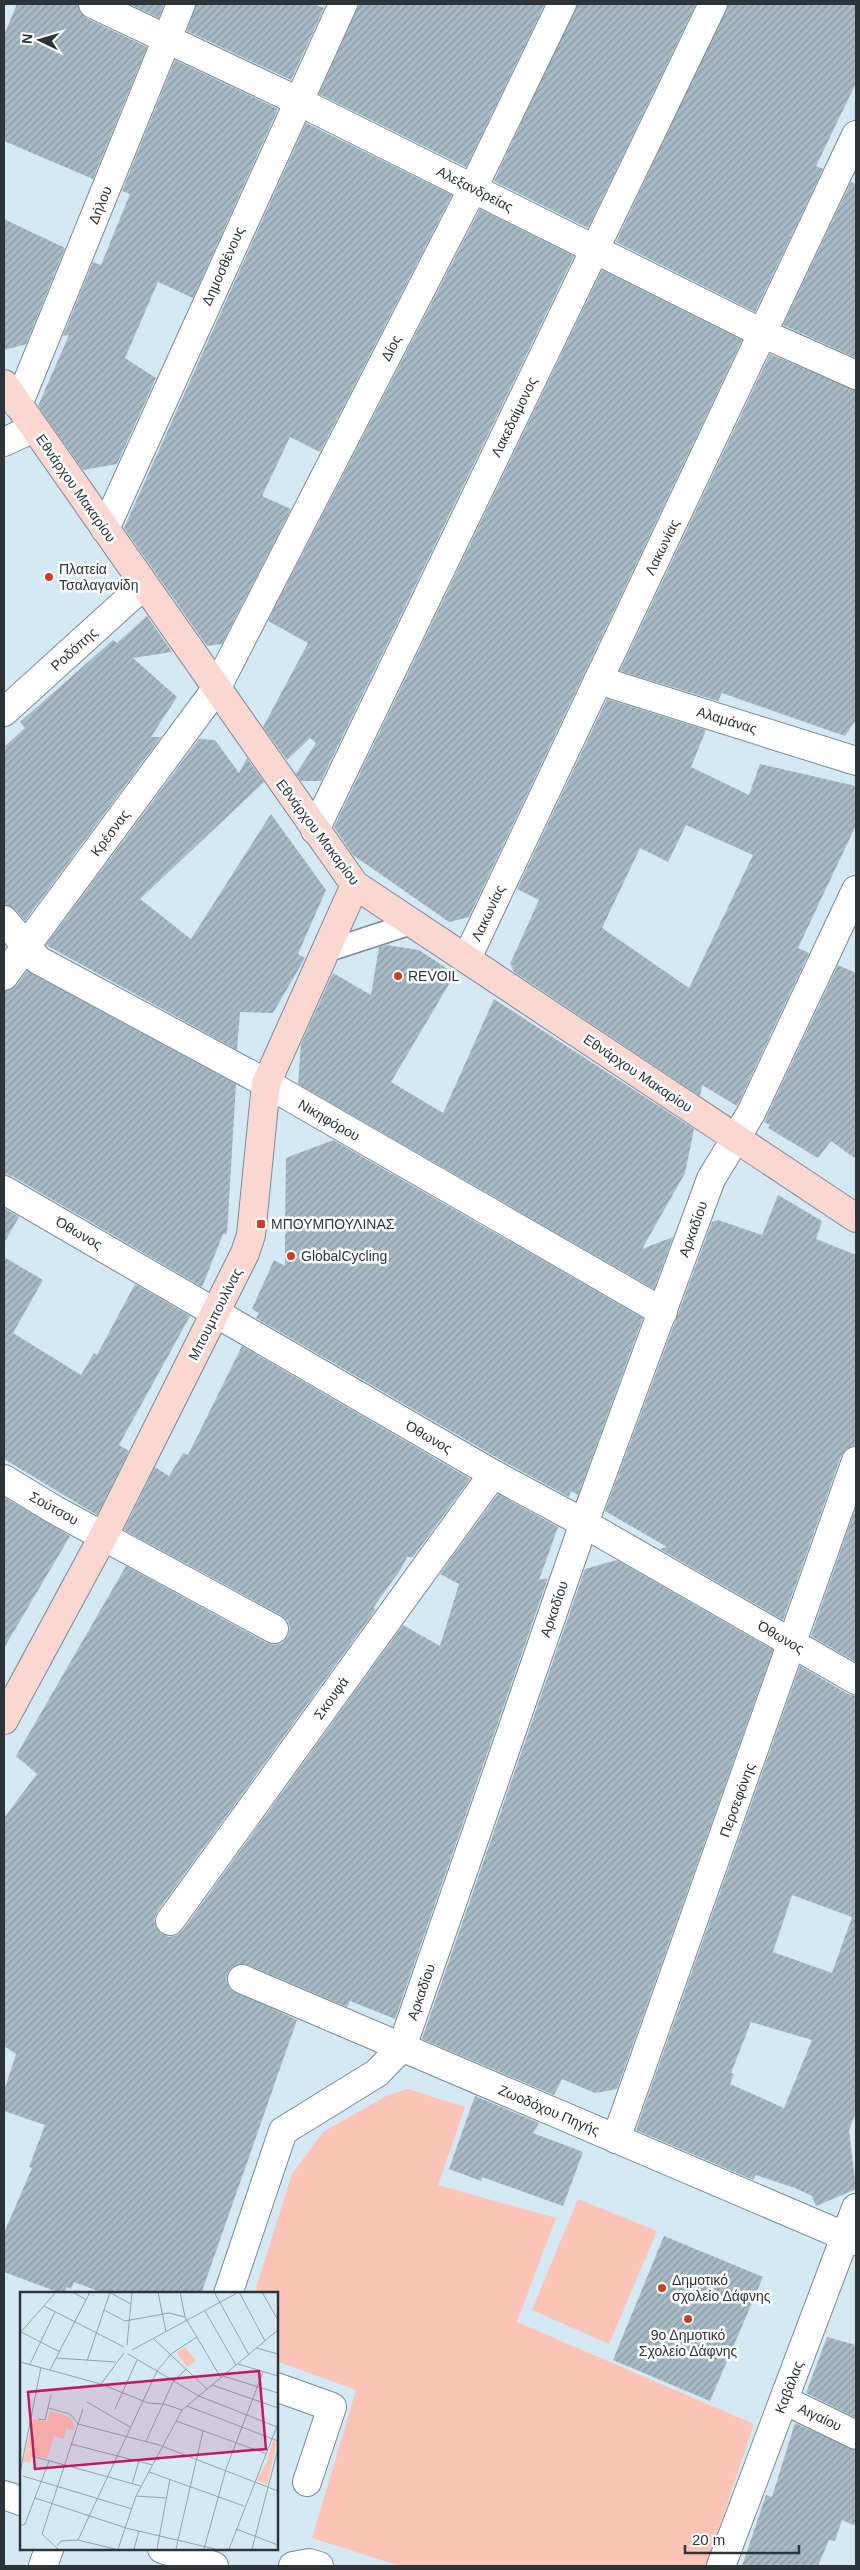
<svg xmlns="http://www.w3.org/2000/svg" width="860" height="2570" viewBox="0 0 860 2570" font-family="Arial,sans-serif">
  <style>
    .green { fill: #fcc3b7 }
    .building { fill: url(#building-hatch); fill-rule: evenodd }
    .lines { fill: none; stroke-linecap: round; stroke-linejoin: round }
    .lane-casing { stroke: #778993; stroke-width: 24 }
    .street-casing { stroke: #778993; stroke-width: 30 }
    .secondary-casing { stroke: #778993; stroke-width: 30 }
    .lane { stroke: #fff; stroke-width: 21 }
    .street { stroke: #fff; stroke-width: 28 }
    .secondary { stroke: #fad7d0; stroke-width: 28 }
    .poi-dot { fill: #c93e24; stroke: #fff; stroke-width: 2 }
    .labels { text-anchor: middle; dominant-baseline: central; stroke-width: 5; stroke-linejoin: round; paint-order: stroke }
    .street-label { font-size: 14px; fill: #2c3438; stroke: #fff }
    .poi-label { font-size: 14px; fill: #2c3438; stroke: #fff; text-anchor: start }
    .inset-road { fill: none; stroke: #91a1a9; stroke-width: 1 }
    .view { fill: #c2185b; fill-opacity: 0.15; stroke: #c2185b; stroke-width: 2.5 }
    .inset-edge { fill: none; stroke: #2c3438; stroke-width: 2.5 }
  </style>
  <defs>
    <pattern id="building-hatch" width="6" height="6" patternUnits="userSpaceOnUse" patternTransform="scale(1.25)"><rect width="6" height="6" fill="#a7bac5"/><path d="M-1 1l2-2M0 6l6-6M5 7l2-2" fill="none" stroke="#8898a1"/></pattern>
  </defs>
  <rect width="100%" height="100%" fill="#d5e9f4"/>
  <!-- green -->
  <g class="green">
    <polygon points="408,2089 465,2107 438,2185 556,2218 517,2322 754,2424 706,2566 400,2566 312,2538 356,2390 276,2361 276,2294 254,2294 292,2174 323,2132 388,2095"/>
    <polygon points="578,2199 657,2231 609,2344 532,2310"/>
  </g>
  <!-- building -->
  <g class="building">
    <polygon points="17,4 78,4 80,12 86,18 147,47 93,179 4,141 4,35"/>
    <polygon points="129,4 164,4 159,18"/>
    <polygon points="196,4 314,4 324,8 291,80 187,31"/>
    <polygon points="359,4 545,4 466,167 319,94"/>
    <polygon points="577,4 696,4 588,228 494,181"/>
    <polygon points="728,4 856,4 856,83 816,166 823,169 755,312 616,242"/>
    <polygon points="175,60 278,109 193,298 158,282 125,358 156,378 117,464 83,470 38,406 69,335 63,336 93,262 101,265 130,194 122,191"/>
    <polygon points="306,123 452,195 320,452 290,437 262,496 291,509 222,644 207,646 124,528"/>
    <polygon points="851,182 856,184 856,358 783,325"/>
    <polygon points="480,209 574,256 321,781 301,781 296,774 316,743 310,738 287,760 263,727 308,643 268,621"/>
    <polygon points="4,219 65,248 26,344 4,350"/>
    <polygon points="602,270 742,340 469,917 449,922 353,855 334,827"/>
    <polygon points="770,354 856,390 856,720 845,736 722,693 718,701 620,671"/>
    <polygon points="147,616 172,652 133,658 177,697 151,737 161,737 25,921 16,910 4,905 4,747 25,728 20,722 113,640 117,643"/>
    <path d="M607,699l99,31 -15,37 58,28 11,-31 96,22v39l-58,123 11,5 -72,153 -35,-21 -2,11 -186,-124 -3,-6 4,1 -5,-3 29,-64 -22,-11zM686,825l67,30 -64,133 -87,-60 38,-80 28,14z"/>
    <polygon points="199,739 215,740 239,773 247,758 264,782 140,899 191,939 271,814 326,890 298,954 305,958 273,1013 240,1012 237,1050 46,945"/>
    <polygon points="386,945 419,950 455,974 391,1082 443,1113 494,999 694,1129 685,1173 642,1249 673,1237 654,1289 298,1084 301,1044 333,973 371,995 379,947"/>
    <polygon points="838,965 856,973 856,1159 831,1141 818,1158 768,1128 770,1125 764,1122"/>
    <polygon points="27,971 236,1084 227,1234 223,1234 202,1287 12,1176 4,1174 4,991 16,986"/>
    <polygon points="333,1140 643,1318 578,1495 571,1491 569,1497 501,1460 256,1318 259,1313 252,1309 274,1260 285,1266 285,1235 290,1225 285,1226 286,1158"/>
    <polygon points="778,1195 822,1221 816,1239 856,1255 856,1446 846,1449 841,1456 783,1620 660,1549 667,1547 605,1511 712,1222 718,1220 762,1235"/>
    <polygon points="4,1208 19,1217 4,1243"/>
    <polygon points="4,1257 43,1280 13,1333 81,1375 94,1353 97,1355 135,1284 190,1316 119,1445 129,1451 97,1515 4,1459"/>
    <polygon points="242,1346 470,1479 413,1557 407,1557 401,1569 373,1608 376,1609 157,1912 154,1920 156,1927 160,1933 169,1937 177,1935 183,1930 403,1625 440,1646 459,1584 440,1574 498,1494 558,1527 539,1580 548,1578 395,2019 350,2001 347,2007 248,1965 240,1964 232,1967 228,1972 226,1980 230,1989 297,2020 201,2294 106,2294 74,2282 71,2289 67,2287 63,2294 4,2272 4,2233 32,2168 29,2167 45,2125 4,2111 4,2091 16,2054 4,2046 4,1818 37,1774 16,1756 126,1566 267,1643 274,1645 282,1643 288,1636 290,1629 288,1621 281,1615 124,1530 155,1467 169,1476 183,1453 188,1455"/>
    <polygon points="4,1497 70,1536 4,1648"/>
    <polygon points="856,1507 856,1662 811,1636"/>
    <polygon points="617,1560 773,1650 617,2089 595,2093 562,2079 554,2095 422,2039 585,1569"/>
    <path d="M800,1666l48,28 8,2v416l-7,18 7,59 -40,17 -4,-10 -17,-8 -39,-13 -3,5 -117,-50zM792,1895l60,22 -20,56 -59,-21zM751,2022l61,18 -28,68 -54,-24 4,-10 -3,-1z"/>
    <polygon points="475,2096 539,2123 533,2133 583,2152 563,2206 482,2177 481,2181 449,2169"/>
    <polygon points="664,2236 763,2277 710,2401 613,2360"/>
    <polygon points="827,2337 856,2345 856,2418 806,2393"/>
    <polygon points="795,2423 856,2450 856,2526 842,2520 835,2541 829,2540 818,2566 742,2566 766,2495 772,2497"/>
  </g>
  <g class="lines">
    <!-- lane casing -->
    <g class="lane-casing">
      <polyline id="lane" points="324,952 413,923"/>
    </g>
    <!-- street casing -->
    <g class="street-casing">
      <g id="street">
        <polyline points="93,4 298,101 764,334 856,375"/>
        <polyline points="18,405 181,4"/>
        <polyline points="4,442 34,428"/>
        <polyline points="105,529 343,4"/>
        <polyline points="598,680 856,761"/>
        <polyline points="4,712 144,585"/>
        <polyline points="315,830 713,4"/>
        <polyline points="4,920 38,960 266,1083 663,1312"/>
        <polyline points="467,958 856,135"/>
        <polyline points="4,976 216,689 473,188 562,4"/>
        <polyline points="4,1190 493,1474 571,1516 856,1680"/>
        <polyline points="4,1479 55,1510 274,1629"/>
        <polyline points="170,1921 493,1474"/>
        <polyline points="242,1979 856,2241"/>
        <polyline points="616,2139 856,1461"/>
        <polyline points="228,2294 283,2131 377,2073 402,2047 584,1523 711,1179 751,1113 856,890"/>
        <polyline points="276,2387 332,2407 307,2482"/>
        <polyline points="784,2400 856,2435"/>
        <polyline points="4,2495 21,2501"/>
        <polyline points="162,2549 214,2566"/>
        <polyline points="43,2566 49,2549"/>
        <polyline points="293,2566 309,2563 319,2566"/>
        <polyline points="721,2566 856,2208"/>
      </g>
    </g>
    <!-- secondary casing -->
    <g class="secondary-casing">
      <g id="secondary">
        <polyline points="4,384 355,885 856,1218"/>
        <polyline points="4,1720 104,1535 245,1253 251,1235 266,1084 355,885"/>
      </g>
    </g>
    <!-- lane -->
    <use href="#lane" class="lane"/>
    <!-- street -->
    <use href="#street" class="street"/>
    <!-- secondary -->
    <use href="#secondary" class="secondary"/>
  </g>
  <!-- markers -->
  <g class="poi-dot">
    <circle cx="49" cy="577" r="5"/>
    <circle cx="398" cy="976" r="5"/>
    <rect x="256" y="1219" width="10" height="10" rx="2.5"/>
    <circle cx="291" cy="1256" r="5"/>
    <circle cx="662" cy="2288" r="5"/>
    <circle cx="688" cy="2319" r="5"/>
  </g>
  <g class="labels">
    <!-- street labels -->
    <g class="street-label">
      <text transform="translate(475 189) rotate(27)">Αλεξανδρείας</text>
      <text transform="translate(100 205) rotate(-68)">Δήλου</text>
      <text transform="translate(223 266) rotate(-66)">Δημοσθένους</text>
      <text transform="translate(391 348) rotate(-63)">Δίος</text>
      <text transform="translate(514 417) rotate(-64)">Λακεδαίμονος</text>
      <text transform="translate(76 488) rotate(55)">Εθνάρχου Μακαρίου</text>
      <text transform="translate(662 547) rotate(-64)">Λακωνίας</text>
      <text transform="translate(74 649) rotate(-42)">Ροδόπης</text>
      <text transform="translate(727 720) rotate(17)">Αλαμάνας</text>
      <text transform="translate(318 832) rotate(53)">Εθνάρχου Μακαρίου</text>
      <text transform="translate(110 833) rotate(-53)">Κρέσνας</text>
      <text transform="translate(488 913) rotate(-65)">Λακωνίας</text>
      <text transform="translate(638 1073) rotate(34)">Εθνάρχου Μακαρίου</text>
      <text transform="translate(329 1120) rotate(30)">Νικηφόρου</text>
      <text transform="translate(693 1229) rotate(-70)">Αρκαδίου</text>
      <text transform="translate(79 1233) rotate(30)">Όθωνος</text>
      <text transform="translate(215 1314) rotate(-63)">Μπουμπουλίνας</text>
      <text transform="translate(429 1437) rotate(30)">Όθωνος</text>
      <text transform="translate(54 1508) rotate(29)">Σούτσου</text>
      <text transform="translate(554 1609) rotate(-71)">Αρκαδίου</text>
      <text transform="translate(781 1637) rotate(30)">Όθωνος</text>
      <text transform="translate(331 1698) rotate(-54)">Σκουφά</text>
      <text transform="translate(737 1800) rotate(-70)">Περσεφόνης</text>
      <text transform="translate(421 1992) rotate(-71)">Αρκαδίου</text>
      <text transform="translate(549 2110) rotate(23)">Ζωοδόχου Πηγής</text>
      <text transform="translate(789 2387) rotate(-69)">Καβάλας</text>
      <text transform="translate(820 2417) rotate(25)">Αιγαίου</text>
    </g>
    <!-- poi labels -->
    <g class="poi-label">
      <text x="59" y="569">Πλατεία<tspan x="59" dy="16">Τσαλαγανίδη</tspan></text>
      <text x="408" y="976">REVOIL</text>
      <text x="271" y="1224">ΜΠΟΥΜΠΟΥΛΙΝΑΣ</text>
      <text x="301" y="1256">GlobalCycling</text>
      <text x="672" y="2280">Δημοτικό<tspan x="672" dy="16">σχολείο Δάφνης</tspan></text>
      <text x="688" y="2335" text-anchor="middle">9ο Δημοτικό<tspan x="688" dy="16">Σχολείο Δάφνης</tspan></text>
    </g>
  </g>
  <!-- overview -->
  <g transform="translate(20 2292)">
    <rect width="258" height="258" fill="#d5e9f4"/>
    <path d="M165,55l11,14 -9,6 -10,-14zM30,119l20,6 4,8 -1,5 -7,-2 -2,11 -10,-3 -7,22 -15,-3 -2,8 -7,-1 10,-43 14,3zM253,148l4,3 -10,41 -11,-4 10,-16z" fill="#fcc3b7"/>
    <path class="inset-road" d="M53,0l13,8M89,0l22,12M138,0l8,40M160,0l5,25M194,0l35,63M219,0l26,49M242,0l16,28M24,14l80,41M84,18l21,11 44,-8 16,4 36,61M185,19l31,54M1,40l39,20M0,41l36,-41M134,47l53,50M107,53l5,-53M236,56l22,6M112,58l107,-58M108,62l71,42 78,31M36,66l60,4M67,69l23,-69M0,70l81,22 47,19 16,1 18,6M10,72l25,-52M218,72l40,12M30,78l40,-78M203,84l55,17M81,92l23,-31M192,93l66,23M67,110l43,25M167,114l91,35M28,116l22,6 8,10 81,21 119,46M95,117l22,-49M18,127l7,1 6,-25M156,129l91,33M126,149l27,-59 13,-13M51,152l82,21M12,164l109,30M129,180l95,34M0,181l21,-106M3,184l109,33M112,192l7,-23M116,204l30,2M15,206l91,30 89,21M0,234l5,-2 24,-63M216,237l42,16M58,248l79,-169 14,-17 26,-17M37,254l4,-5 17,-1 37,9M38,257l-16,-15 41,-125M98,257l18,-53 46,-86 96,-80M114,257l5,-18M137,257l13,-70M156,257l27,-118M184,257l22,-80 37,-97M209,257l48,-123M232,257l26,-100"/>
    <path class="view" d="M239,79l7,78 -231,20 -7,-77z"/>
    <rect width="258" height="258" class="inset-edge"/>
  </g>
  <!-- border -->
  <rect width="860" height="2570" fill="none" stroke="#2c3438" stroke-width="10"/>
  <!-- north arrow -->
  <g transform="translate(40 40) rotate(275)" stroke="#ffffff" stroke-width="4" paint-order="stroke">
  <path d="M0-4L9 19L0 12L-9 19Z" fill="#2c3438"/>
  <text y="-8" font-size="14" font-weight="bold" text-anchor="middle" fill="#2c3438">N</text>
  </g>
  <!-- scale -->
  <path d="M685 2545v8h114v-8" fill="none" stroke="#2c3438" stroke-width="2.5"/>
  <text x="692" y="2545" font-size="15" fill="#2c3438" stroke="#ffffff" stroke-width="4" paint-order="stroke">20 m</text>
</svg>
